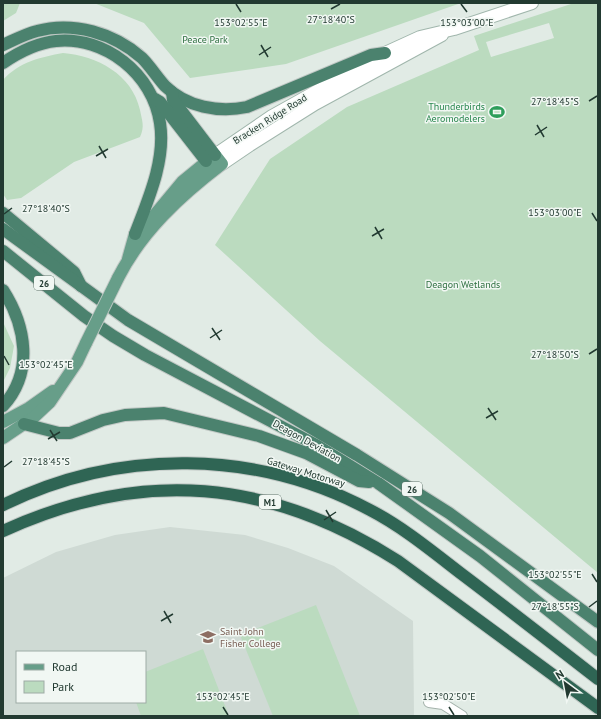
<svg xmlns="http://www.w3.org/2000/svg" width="601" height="719" viewBox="0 0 601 719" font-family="'PT Sans',sans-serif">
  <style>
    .built { fill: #cfdad4; fill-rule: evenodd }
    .green { fill: #bbdbbf; fill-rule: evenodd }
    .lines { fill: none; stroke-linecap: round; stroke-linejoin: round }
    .minor-casing { stroke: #a4b2ab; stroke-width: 12 }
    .secondary-casing { stroke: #a0b6ac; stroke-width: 14 }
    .primary-casing { stroke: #c1c8c5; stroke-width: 14 }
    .trunk-casing { stroke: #c1c8c5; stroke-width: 14 }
    .motorway-casing { stroke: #c1c8c5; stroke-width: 14 }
    .minor { stroke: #fff; stroke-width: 10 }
    .secondary { stroke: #fff; stroke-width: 12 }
    .primary { stroke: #679e89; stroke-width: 12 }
    .trunk { stroke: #4b826e; stroke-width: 12 }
    .motorway { stroke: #2f6554; stroke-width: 12 }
    .primary-bridge-casing { stroke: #c1c8c5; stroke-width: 14; stroke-linecap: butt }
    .primary-bridge { stroke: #679e89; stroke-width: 12 }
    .ticks { fill: none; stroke: #223a31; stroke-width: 1.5 }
    .labels { text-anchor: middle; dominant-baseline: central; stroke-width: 3; stroke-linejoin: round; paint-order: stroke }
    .shield { fill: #f1f7f3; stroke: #60736b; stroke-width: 1 }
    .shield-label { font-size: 9px; font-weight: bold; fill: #223a31 }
    .park-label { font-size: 10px; fill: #2e6f40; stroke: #f1f7f3 }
    .leisure-label { font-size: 10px; fill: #27864d; stroke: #f1f7f3; text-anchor: end }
    .street-label { font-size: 10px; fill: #223a31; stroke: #f1f7f3 }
    .education-label { font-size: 10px; fill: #785e54; stroke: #f1f7f3; text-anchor: start }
    .ticks-label { font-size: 10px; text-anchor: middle; fill: #223a31; stroke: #f1f7f3; stroke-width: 3; stroke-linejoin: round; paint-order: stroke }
  </style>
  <rect width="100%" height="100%" fill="#e1ebe5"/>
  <!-- built -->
  <path class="built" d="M170,527l75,8 43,13 46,18 79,55 1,95h-411v-138l53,-26 59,-17zM17,652h128v50h-128z"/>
  <!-- green -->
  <g class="green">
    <polygon points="3,3 20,3 16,13 3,21"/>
    <polygon points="94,3 461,3 286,64 190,78 144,23"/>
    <path d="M574,3h24v570l-278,-232 -105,-96 55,-86 77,-52 132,-57 -5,-14zM549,23l5,15 -63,19 -5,-15z"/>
    <path d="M63,53c34,3 69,21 77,57 2,11 5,16 0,27l-66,25 -53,36 -14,2 -4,-6v-114c16,-18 38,-23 60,-27z"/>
    <polygon points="3,322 14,346 10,368 3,382"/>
    <polygon points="316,605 360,716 273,716 240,635"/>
    <polygon points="203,649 229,716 141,716 136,702 145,702 145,672"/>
  </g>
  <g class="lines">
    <!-- minor casing -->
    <g class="minor-casing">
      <polyline id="minor" points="429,702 443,704 462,716"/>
    </g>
    <!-- secondary casing -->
    <g class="secondary-casing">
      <g id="secondary">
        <polyline points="215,155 272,116 385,53 420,37 454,29 532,3"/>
        <polyline points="222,164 250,145 315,104 442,35"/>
      </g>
    </g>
    <!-- primary casing -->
    <g class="primary-casing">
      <g id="primary">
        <path d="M118,278c24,-47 62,-82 104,-114l-7,-9 -33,27 -40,48 -7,4 -7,25"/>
        <polyline points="3,422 29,408 53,391"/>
        <polyline points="3,438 34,417 50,402 77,362 86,343"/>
      </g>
    </g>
    <!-- trunk casing -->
    <g class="trunk-casing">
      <g id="trunk">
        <path d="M3,45c11,-5 22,-11 34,-14 36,-10 77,2 105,27 8,8 15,19 23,28 21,21 54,27 82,21l124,-52 14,-2"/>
        <path d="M3,63c16,-11 33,-20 53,-22 49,-5 97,33 104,82 6,37 -12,77 -25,111"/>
        <polyline points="172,92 173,100 215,155"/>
        <polyline points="155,99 160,102 206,161"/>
        <polyline points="3,213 74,272 81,286"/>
        <polyline points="3,229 128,320 357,455 449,513 598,622"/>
        <polyline points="3,251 84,316 113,336 145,355 318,446 378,483 480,556 598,650"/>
        <path d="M3,290c23,36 31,82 0,116"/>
        <polyline points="24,424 59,433 70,433 103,420 125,415 164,413 259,436 306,453 359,481 369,482"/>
      </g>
    </g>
    <!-- motorway casing -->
    <g class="motorway-casing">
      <g id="motorway">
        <path d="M3,505c116,-57 253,-56 367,5 33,17 63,42 93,65 45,34 90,69 135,104"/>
        <path d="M3,531c140,-64 266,-52 395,30l200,147"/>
      </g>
    </g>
    <!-- minor -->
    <use href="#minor" class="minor"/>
    <!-- secondary -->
    <use href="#secondary" class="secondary"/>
    <!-- primary -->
    <use href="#primary" class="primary"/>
    <!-- trunk -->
    <use href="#trunk" class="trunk"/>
    <!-- motorway -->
    <use href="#motorway" class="motorway"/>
    <!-- primary-bridge casing -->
    <g class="primary-bridge-casing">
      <polyline id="primary-bridge" points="86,343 118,278"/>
    </g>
    <!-- primary-bridge -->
    <use href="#primary-bridge" class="primary-bridge"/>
  </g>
  <!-- ticks -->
  <path class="ticks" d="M236,4l5,8M461,4l6,8M331,9l9,-5M261,45l7,12M259,55l12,-8M589,101l8,-5M537,125l7,12M535,135l12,-8M99,146l7,12M96,156l12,-7M592,213l5,8M4,214l8,-6M375,227l7,12M372,236l12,-7M212,328l8,12M210,338l12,-8M589,354l8,-5M4,356l5,9M488,408l8,12M486,418l12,-7M50,430l7,11M48,439l12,-7M4,467l8,-6M326,510l7,12M324,520l12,-8M592,574l5,8M589,607l8,-6M164,611l7,12M161,621l12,-7M223,707l5,8M449,707l5,8"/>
  <!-- icons -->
  <defs>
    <g id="stadium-bare" transform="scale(1.2)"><path d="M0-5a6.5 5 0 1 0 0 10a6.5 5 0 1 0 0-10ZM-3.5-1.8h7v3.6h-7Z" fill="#2e9e5b" stroke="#f1f7f3" stroke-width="2.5" paint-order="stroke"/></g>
    <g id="school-bare" transform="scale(1.2)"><path d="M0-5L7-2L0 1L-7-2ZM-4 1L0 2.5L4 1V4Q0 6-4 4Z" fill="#8d6e63" stroke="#f1f7f3" stroke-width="2.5" paint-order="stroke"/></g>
  </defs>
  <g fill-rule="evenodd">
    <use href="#stadium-bare" x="497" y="112"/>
    <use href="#school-bare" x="208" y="637"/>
  </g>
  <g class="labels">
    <!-- shield labels -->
    <g class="shield">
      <rect x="34" y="276" width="20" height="14" rx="3"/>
      <rect x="402" y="482" width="20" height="14" rx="3"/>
      <rect x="259" y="495" width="22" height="14" rx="3"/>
    </g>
    <g class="shield-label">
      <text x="44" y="283">26</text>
      <text x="412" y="489">26</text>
      <text x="270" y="502">M1</text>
    </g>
    <!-- park labels -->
    <g class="park-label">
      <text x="205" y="39">Peace Park</text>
      <text x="463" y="284">Deagon Wetlands</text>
    </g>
    <!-- leisure labels -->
    <g class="leisure-label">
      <text x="485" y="106">Thunderbirds<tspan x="485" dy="12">Aeromodelers</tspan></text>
    </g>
    <!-- street labels -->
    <g class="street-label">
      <text transform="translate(270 119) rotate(-32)">Bracken Ridge Road</text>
      <text transform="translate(307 441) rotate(29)">Deagon Deviation</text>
      <text transform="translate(306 472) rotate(17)">Gateway Motorway</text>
    </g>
    <!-- education labels -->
    <g class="education-label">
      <text x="220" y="631">Saint John<tspan x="220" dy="12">Fisher College</tspan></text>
    </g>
  </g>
  <g class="ticks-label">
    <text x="331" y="23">27°18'40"S</text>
    <text x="467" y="26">153°03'00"E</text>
    <text x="241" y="26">153°02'55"E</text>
    <text x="555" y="105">27°18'45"S</text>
    <text x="46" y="212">27°18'40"S</text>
    <text x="555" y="216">153°03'00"E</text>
    <text x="555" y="358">27°18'50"S</text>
    <text x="46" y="368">153°02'45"E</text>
    <text x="46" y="465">27°18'45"S</text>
    <text x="555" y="578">153°02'55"E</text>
    <text x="555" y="610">27°18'55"S</text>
    <text x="223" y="700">153°02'45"E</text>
    <text x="449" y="700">153°02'50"E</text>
  </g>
  <!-- border -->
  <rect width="601" height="719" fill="none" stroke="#223a31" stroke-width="8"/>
  <!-- legend -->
  <rect x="16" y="651" width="130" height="52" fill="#f1f7f3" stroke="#9eaba5"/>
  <rect x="24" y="664" width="20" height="6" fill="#679e89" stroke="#9eaba5"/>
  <text x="52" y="671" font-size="12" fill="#223a31">Road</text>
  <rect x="24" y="681" width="20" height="12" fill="#bbdbbf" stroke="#9eaba5"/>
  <text x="52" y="691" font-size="12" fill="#223a31">Park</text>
  <!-- north arrow -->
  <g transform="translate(565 683) rotate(328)" stroke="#f1f7f3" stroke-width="3" paint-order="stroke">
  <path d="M0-3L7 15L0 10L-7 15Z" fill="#223a31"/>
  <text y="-6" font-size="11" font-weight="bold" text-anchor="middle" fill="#223a31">N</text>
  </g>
</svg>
